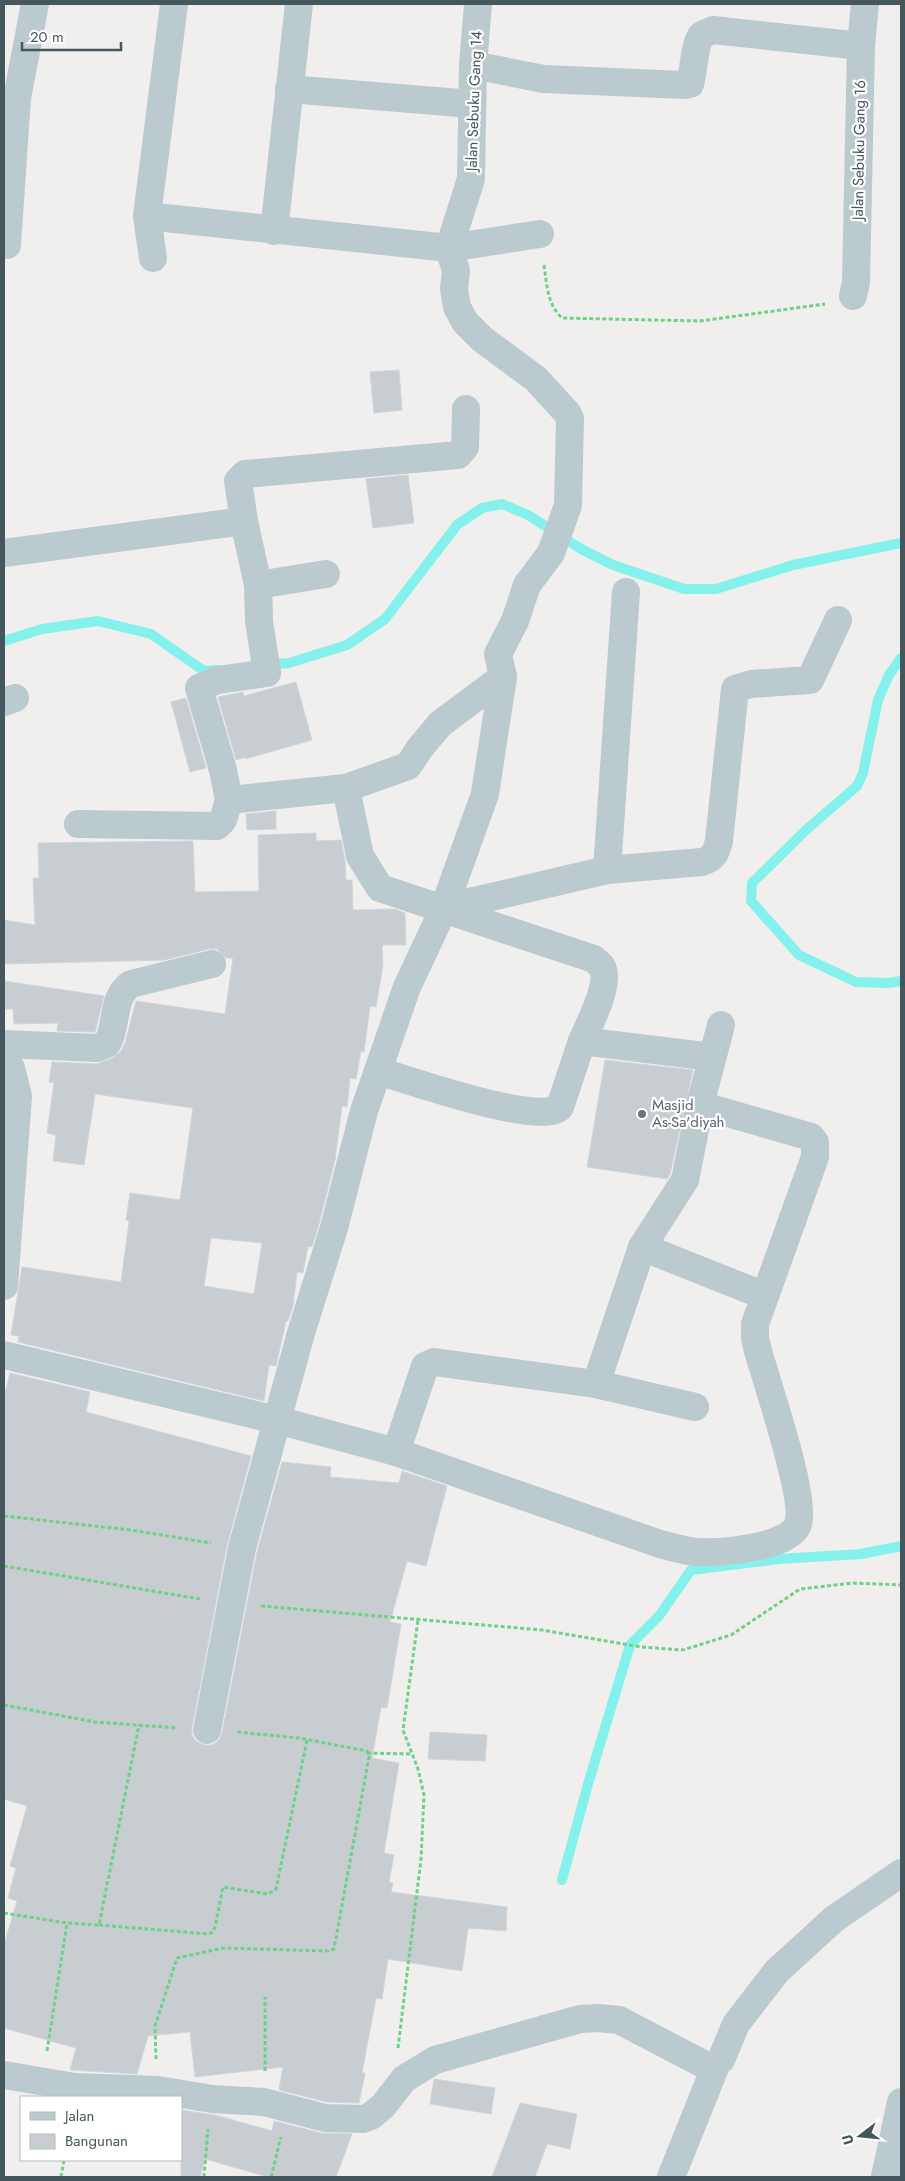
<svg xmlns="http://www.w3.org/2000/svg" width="905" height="2181" viewBox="0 0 905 2181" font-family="Jost,sans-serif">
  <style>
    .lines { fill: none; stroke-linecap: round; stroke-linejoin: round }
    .stream { stroke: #84f1ec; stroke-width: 10 }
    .building { fill: #c7cdd1; stroke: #d1d6da; fill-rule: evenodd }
    .path { stroke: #6fd188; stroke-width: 3; stroke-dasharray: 4 2.5; stroke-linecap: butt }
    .minor { stroke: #bbcace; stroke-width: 28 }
    .worship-dot { fill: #6b7280; stroke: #fff; stroke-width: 2 }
    .labels { text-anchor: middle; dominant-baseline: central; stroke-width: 4.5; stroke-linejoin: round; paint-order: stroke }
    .street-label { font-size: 15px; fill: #45575c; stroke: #fff }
    .worship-label { font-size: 15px; fill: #5b616d; stroke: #fff; text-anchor: start }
  </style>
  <rect width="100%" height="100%" fill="#f1eeee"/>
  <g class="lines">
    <!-- stream -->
    <g class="stream">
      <polyline points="4,641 42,629 98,621 151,634 204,671 217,670"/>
      <polyline points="901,658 889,675 878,700 863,773 857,786 807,829 752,883 751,901 799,955 856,982 888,983 901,981"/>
      <polyline points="266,665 289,663 347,645 385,619 457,525 482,508 502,504 528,515 581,549 613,565 684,589 716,589 793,565 901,543"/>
      <polyline points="562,1880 588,1784 630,1645 659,1616 691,1570 779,1559 861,1554 901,1546"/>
    </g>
  </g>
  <!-- building -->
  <g class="building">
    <polygon points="399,370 402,410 374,413 370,372"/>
    <polygon points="408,475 414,523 373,528 366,479"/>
    <polygon points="296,682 312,740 245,759 245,757 236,760 218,697 243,692 244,696"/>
    <polygon points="186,698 206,768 190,772 171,702"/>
    <polygon points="276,811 276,829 247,830 246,814"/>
    <path d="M316,833v8l25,-1 4,20 1,20h6l1,30 42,-1 10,4 1,32h-24l1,20 -7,42 -6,-1 -6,46 -3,-1 -5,28 -6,-1 -3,29 -5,-1 -7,54 -16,64 -7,23 -4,-1 -5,27 -6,-1 -4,34 -5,15h-2l-10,45 -7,-1 -5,36 -246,-59 1,-6 -8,-1 11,-68 99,15 8,-61 -3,-1 4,-27 50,7 13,-92 -98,-14 -11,71 -31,-4 3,-26 -9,-2 7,-50 -5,-1 3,-20 44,2 17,-6 8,-7 4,-8 11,-42 89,13 8,-56h-7l-9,-9h-8l-44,11 -161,4v-44l31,5 -2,-47h6l-1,-35 155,-2 2,51 64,-1 -1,-56zM211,1238l51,5 -8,51 -50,-8z"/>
    <polygon points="4,981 104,996 95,1032 57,1031 58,1023 14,1024 13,1009 4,1009"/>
    <polygon points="605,1060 693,1070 670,1174 667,1179 587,1167"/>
    <polygon points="10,1373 90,1392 86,1412 251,1456 227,1545 192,1727 192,1736 196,1741 204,1745 213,1745 219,1740 222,1733 257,1552 282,1462 331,1467 330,1477 399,1483 402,1471 447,1486 426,1566 407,1561 390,1622 401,1624 387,1708 381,1707 372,1758 399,1763 384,1853 394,1855 389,1882 393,1883 391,1892 507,1907 506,1931 468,1928 462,1971 388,1959 382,1999 376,1998 362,2073 365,2073 359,2103 327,2102 279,2090 283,2067 195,2077 190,2032 148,2036 137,2074 70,2070 76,2048 4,2028 4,1945 17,1901 8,1898 16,1868 10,1866 27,1806 4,1799 4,1398"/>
    <polygon points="430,1732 487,1735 485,1761 428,1759"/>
    <polygon points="434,2079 495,2088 491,2114 430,2104"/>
    <polygon points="520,2103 577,2114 570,2149 547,2144 535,2177 492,2177"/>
    <polygon points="181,2110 215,2115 272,2131 274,2121 321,2133 352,2134 336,2177 268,2177 205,2159 200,2177 181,2177"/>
  </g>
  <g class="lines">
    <!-- path -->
    <g class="path">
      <path d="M544,265c3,20 3,39 18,53l138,3 125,-17"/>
      <polyline points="4,1516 131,1530 211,1543"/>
      <polyline points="4,1566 200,1599"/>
      <polyline points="261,1606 542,1630 641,1647 683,1650 731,1635 800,1589 853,1583 901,1585"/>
      <polyline points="4,1705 95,1722 178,1728"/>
      <polyline points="367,1753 412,1754"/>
      <polyline points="4,1913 67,1923 99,1925 139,1725"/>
      <polyline points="99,1925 209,1934 213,1932 215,1927 223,1887 268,1894 276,1889 307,1740"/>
      <polyline points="398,2048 421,1859 424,1795 418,1769 403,1730 418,1620"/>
      <polyline points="47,2051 67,1923"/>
      <polyline points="156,2059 155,2026 177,1958 223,1948 328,1951 334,1949 369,1757 367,1751 299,1738 237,1732"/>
      <polyline points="265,2071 265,1997"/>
      <polyline points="61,2177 64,2160"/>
      <polyline points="204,2177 208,2129"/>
      <polyline points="271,2177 281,2137"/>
    </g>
    <!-- minor -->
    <g class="minor">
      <path d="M473,65l71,14 140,6 6,-1c4,-12 4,-41 12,-49 3,-2 8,-3 11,-5l148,16"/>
      <polyline points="289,89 472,104"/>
      <polyline points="147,216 449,248 540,234"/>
      <polyline points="274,231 299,4"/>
      <polyline points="7,245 17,98 35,4"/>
      <polyline points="153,258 147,216 174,4"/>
      <polyline points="853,296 856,282 861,46 865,4"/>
      <polyline points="4,553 244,521"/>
      <polyline points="258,585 326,574"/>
      <path d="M503,677l-63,47 -20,24 -12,18 -62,22 14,68 20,32 214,71c2,3 7,5 8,8 9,16 -13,58 -20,74l130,16"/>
      <polyline points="4,702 15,698"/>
      <polyline points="229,800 223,770 199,688 217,680 267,673 259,621 258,585 244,521 238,481 245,474 458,455 465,447 466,409"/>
      <polyline points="78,824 217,826 223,820 229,800 346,788"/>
      <path d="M607,870l95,-8c12,-4 14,-9 17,-21l16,-152 16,-5 59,-4 28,-60"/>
      <polyline points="444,908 607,870 626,592"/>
      <path d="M4,1044l93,4 10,-4c11,-19 4,-47 24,-60l81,-20"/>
      <polyline points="4,1060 11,1068 18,1096 4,1286"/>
      <path d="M378,1071c28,8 163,56 182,36l22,-66"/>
      <polyline points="642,1247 765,1296"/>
      <path d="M4,1355l273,65 119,32 264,92c11,3 25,7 37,8 23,1 93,-4 101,-28 9,-25 -31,-141 -40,-173l-3,-13v-14l60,-167v-15l-4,-5 -111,-32"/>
      <polyline points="596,1384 695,1407"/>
      <polyline points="396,1452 425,1366 434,1362 596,1384 642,1247 685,1180 700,1105 721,1025"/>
      <polyline points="207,1730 242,1548 301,1333 334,1228 364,1111 407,987 444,908 485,794 503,677 498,654 515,621 527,585 551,553 568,505 570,419 568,414 536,379 482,339 465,322 457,307 454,289 456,271 449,248 471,179 473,65 478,4"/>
      <polyline points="4,2075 75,2087 158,2090 212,2099 264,2102 325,2118 363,2119 371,2116 383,2106 404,2079 435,2060 580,2019 598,2018 619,2020 709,2067 721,2060 736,2024 777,1971 834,1919 901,1873"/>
      <polyline points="671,2177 716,2065"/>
      <polyline points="885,2177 901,2102"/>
    </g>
  </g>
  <!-- markers -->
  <circle class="worship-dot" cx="642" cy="1114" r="5"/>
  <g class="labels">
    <!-- street labels -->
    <g class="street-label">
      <text transform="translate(474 101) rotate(-88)">Jalan Sebuku Gang 14</text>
      <text transform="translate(859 150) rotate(-89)">Jalan Sebuku Gang 16</text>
    </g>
    <!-- worship labels -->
    <g class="worship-label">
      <text x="652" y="1105">Masjid<tspan x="652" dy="17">As-Sa'diyah</tspan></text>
    </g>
  </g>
  <!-- border -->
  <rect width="905" height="2181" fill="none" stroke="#45575c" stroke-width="10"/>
  <!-- legend -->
  <rect x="20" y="2096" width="162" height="65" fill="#ffffff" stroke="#b5bcbe"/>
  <rect x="30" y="2112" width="25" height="8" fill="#bbcace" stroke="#b5bcbe"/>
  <text x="65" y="2121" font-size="15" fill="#45575c">Jalan</text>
  <rect x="30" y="2134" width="25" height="15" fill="#c7cdd1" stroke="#b5bcbe"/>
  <text x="65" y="2146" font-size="15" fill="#45575c">Bangunan</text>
  <!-- north arrow -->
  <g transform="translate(860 2136) rotate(254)" stroke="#ffffff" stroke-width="4" paint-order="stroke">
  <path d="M0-4L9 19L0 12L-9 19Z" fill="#45575c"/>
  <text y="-8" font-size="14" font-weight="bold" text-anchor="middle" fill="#45575c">U</text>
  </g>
  <!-- scale -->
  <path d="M22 42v8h99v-8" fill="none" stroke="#45575c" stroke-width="2.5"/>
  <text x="30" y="42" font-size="15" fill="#45575c" stroke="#ffffff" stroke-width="4" paint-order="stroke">20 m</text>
</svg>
